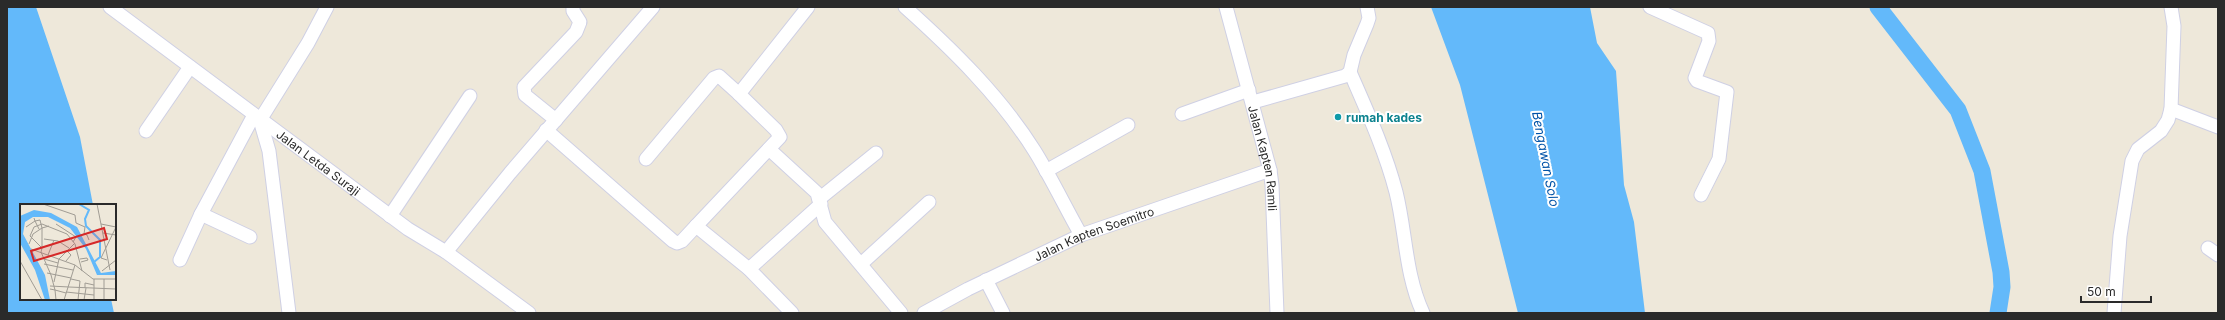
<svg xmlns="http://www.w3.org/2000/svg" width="2225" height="320" viewBox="0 0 2225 320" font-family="Inter,sans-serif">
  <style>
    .water { fill: #63b9fa }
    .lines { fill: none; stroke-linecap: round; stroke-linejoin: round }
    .river { stroke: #63b9fa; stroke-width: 17 }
    .minor-casing { stroke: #cfd0e4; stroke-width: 15 }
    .minor { stroke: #fff; stroke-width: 13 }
    .culture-dot { fill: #0f9aa8; stroke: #fff; stroke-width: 1.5 }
    .labels { text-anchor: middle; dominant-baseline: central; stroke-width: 4; stroke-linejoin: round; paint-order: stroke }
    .culture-label { font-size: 12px; font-weight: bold; fill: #0d838f; stroke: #fff; text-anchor: start }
    .street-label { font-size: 12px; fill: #2a2a2a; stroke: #fff }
    .water-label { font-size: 13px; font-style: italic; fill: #0053a7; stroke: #fff }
    .inset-river { fill: none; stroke: #63b9fa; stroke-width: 2 }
    .inset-road { fill: none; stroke: #a09c94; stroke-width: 1 }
    .view { fill: #d62828; fill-opacity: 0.15; stroke: #d62828; stroke-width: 2 }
    .inset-edge { fill: none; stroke: #2a2a2a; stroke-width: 2 }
  </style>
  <rect width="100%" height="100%" fill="#eee8da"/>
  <!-- water -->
  <g class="water">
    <polygon points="7,7 36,7 80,137 93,205 21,205 21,299 111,299 114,313 7,313"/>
    <polygon points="1431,7 1590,7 1597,43 1616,71 1624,185 1634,222 1645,313 1518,313 1460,85"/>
  </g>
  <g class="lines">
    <!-- river -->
    <polyline class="river" points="1878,7 1958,110 1982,171 2001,272 2002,287 1998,313"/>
    <!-- minor casing -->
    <g class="minor-casing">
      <g id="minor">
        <path id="s1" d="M110,7l298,222 38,23 83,61"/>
        <path d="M905,7c47,42 95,89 129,143 17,27 31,57 47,85"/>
        <path id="s2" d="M1226,7l44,163 2,15 5,128"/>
        <polyline points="1650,7 1708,33 1709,41 1695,78 1697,81 1727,92 1719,159 1701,195"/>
        <path d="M1350,72c17,39 35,78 46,120 10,40 9,82 27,121"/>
        <polyline points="1253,102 1345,76 1350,72 1354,55 1367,24 1369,18 1367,7"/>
        <polyline points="2171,109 2218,127"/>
        <polyline points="1182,114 1249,90"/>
        <polyline points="556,120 525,95 524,87 576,32 580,22 573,11 573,7"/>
        <polyline points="546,130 673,241 677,243 682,241 696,226 749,269 792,313"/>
        <polyline points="146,131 190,67"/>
        <polyline points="769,149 817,193 825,222 901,313"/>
        <polyline points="646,159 714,78 719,76 739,94"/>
        <polyline points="1046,171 1128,125"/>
        <polyline points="819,199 876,153"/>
        <polyline points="201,214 250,237"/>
        <polyline points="390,216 470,96"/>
        <polyline points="696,226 780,137 776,130 739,94 808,7"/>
        <polyline points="2208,248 2218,255"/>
        <polyline points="446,252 510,173 653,7"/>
        <polyline points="180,260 201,214 254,115"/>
        <polyline points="861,264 929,202"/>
        <polyline points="749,269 821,204"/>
        <polyline points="986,280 1003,313"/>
        <polyline points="289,313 269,151 260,120 308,43 327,7"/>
        <path id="s3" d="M924,313l44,-24 113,-54 189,-65"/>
        <polyline points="2114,313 2120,236 2132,161 2138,149 2161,131 2168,120 2171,109 2174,26 2171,7"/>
      </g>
    </g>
    <!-- minor -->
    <use href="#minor" class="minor"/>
  </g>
  <!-- markers -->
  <circle class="culture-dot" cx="1338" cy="117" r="4"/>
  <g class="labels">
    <!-- culture labels -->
    <g class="culture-label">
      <text x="1346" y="117">rumah kades</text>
    </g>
    <!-- street labels -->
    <g class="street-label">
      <text stroke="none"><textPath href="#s2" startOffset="156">Jalan Kapten Ramli</textPath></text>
      <text stroke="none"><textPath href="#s1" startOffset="260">Jalan Letda Suraji</textPath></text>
      <text stroke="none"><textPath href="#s3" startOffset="188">Jalan Kapten Soemitro</textPath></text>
    </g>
    <!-- water labels -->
    <g class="water-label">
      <text transform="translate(1546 159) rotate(79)">Bengawan Solo</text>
    </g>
  </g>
  <!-- overview -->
  <g transform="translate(20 204)">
    <rect width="96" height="96" fill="#eee8da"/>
    <path d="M14,6l17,3 26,14 24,46 15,-2v4h-19l-11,-26 -16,-21 -22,-11h-15l-8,5 -2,12 22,41 5,25h-5l-10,-30 -15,-27v-27z" fill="#63b9fa"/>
    <path class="inset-river" d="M59,0l10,6 -4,9 1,7 14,14v17l-6,5"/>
    <path class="inset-road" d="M23,0l32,11 1,8 9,4 -1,7 3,1 2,5M77,0l13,66M14,14l1,3 5,-1 2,8M36,20l20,13 -3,5M81,20l15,3M6,23l9,-6 4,8M83,29l13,2M24,35l14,2 11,7M9,40l4,-10 9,-6M22,43v-19l7,-2M11,45l44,16M28,51l6,-15M24,55l14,4M60,55l7,-1 1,2 -7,2M87,56l-6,-2 15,-31M0,57l22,39M46,57l5,-6 -5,-5M24,60l29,6M55,61l18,14h23M82,67l14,-11M27,69l24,5M51,75l9,2 -2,19M34,78l5,-23 15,-15M30,82l19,1M49,83l47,2M65,84v-5l9,2M30,85l5,1 1,10M46,88l28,3M46,89l-11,-3 -4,-15 -10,-23 1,-4 -12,-12 4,-9 8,-3 25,10 8,10 7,27M44,96l11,-35M64,96l2,-12M74,96v-21M84,96v-21"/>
    <path class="view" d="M84,24l3,11 -73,22 -3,-10z"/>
    <rect width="96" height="96" class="inset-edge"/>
  </g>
  <!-- border -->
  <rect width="2225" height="320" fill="none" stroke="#2a2a2a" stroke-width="16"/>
  <!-- scale -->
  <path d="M2081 296v6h70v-6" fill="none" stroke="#2a2a2a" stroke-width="2"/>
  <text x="2087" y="296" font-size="12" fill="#2a2a2a" stroke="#ffffff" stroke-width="3" paint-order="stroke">50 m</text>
</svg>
